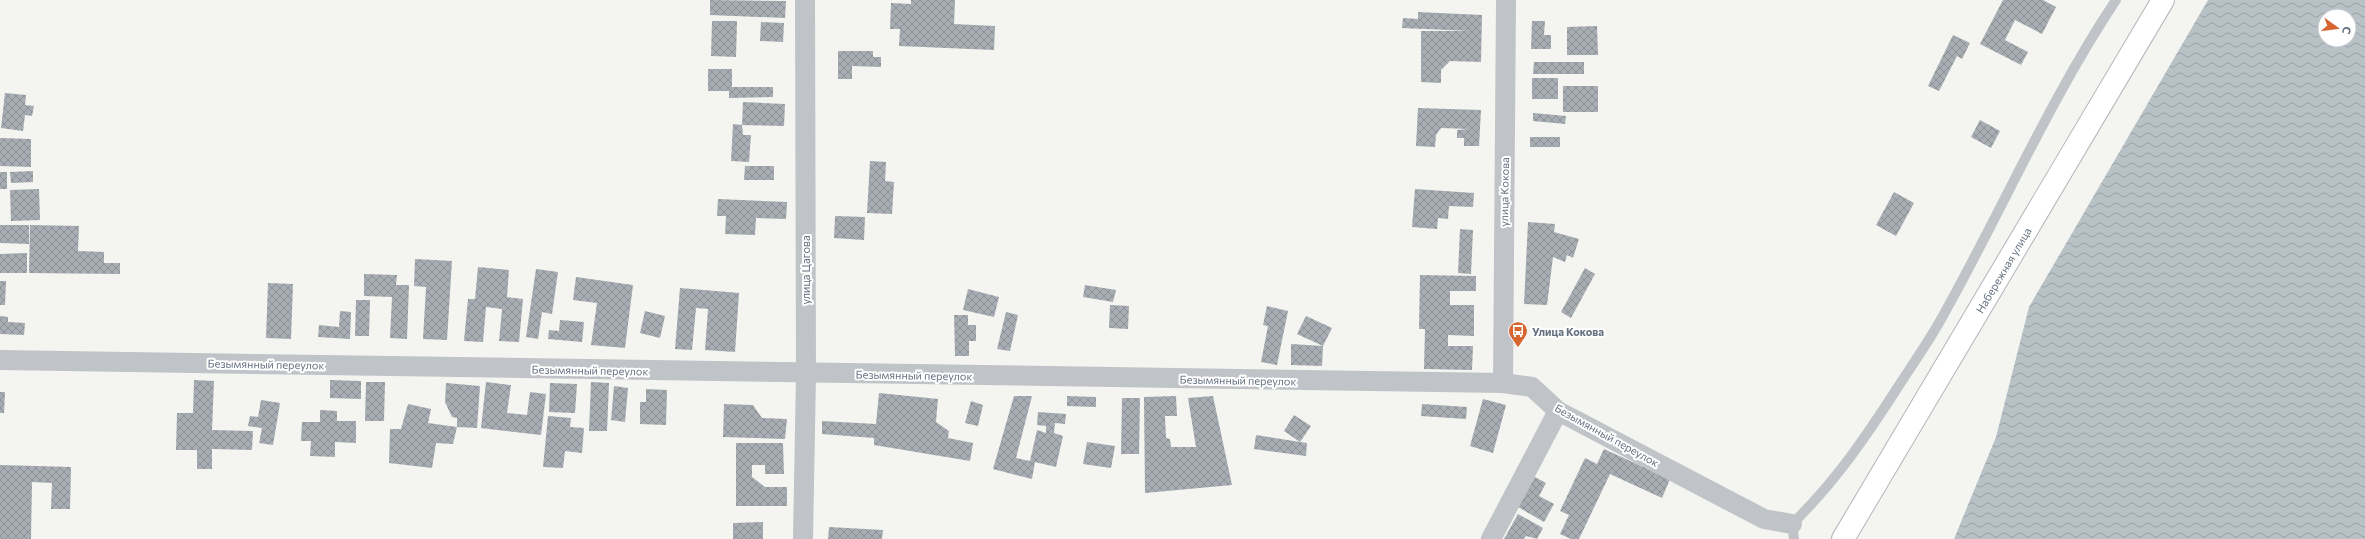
<svg xmlns="http://www.w3.org/2000/svg" width="2365" height="539" viewBox="0 0 2365 539" font-family="Commissioner,sans-serif">
  <style>
    .water { fill: url(#water-waves); fill-rule: evenodd }
    .building { fill: url(#building-cross-hatch) }
    .lines { fill: none; stroke-linecap: round; stroke-linejoin: round }
    .primary-casing { stroke: #b2b5b9; stroke-width: 24 }
    .lane { stroke: #c0c3c7; stroke-width: 10 }
    .street { stroke: #c0c3c7; stroke-width: 20 }
    .primary { stroke: #fff; stroke-width: 22 }
    .labels { text-anchor: middle; dominant-baseline: central; stroke-width: 4; stroke-linejoin: round; paint-order: stroke }
    .street-label { font-size: 11px; fill: #667280; stroke: #fff }
    .poi-label { font-size: 11px; font-weight: bold; fill: #667280; stroke: #fff; text-anchor: start }
  </style>
  <defs>
    <pattern id="water-waves" width="16" height="10" patternUnits="userSpaceOnUse"><rect width="16" height="10" fill="#b8c2c6"/><path d="M0 5q4-4 8 0t8 0" fill="none" stroke="#99a2a6"/></pattern>
    <pattern id="building-cross-hatch" width="8" height="8" patternUnits="userSpaceOnUse"><rect width="8" height="8" fill="#a7adb3"/><path d="M0 0l8 8M0 8l8-8" fill="none" stroke="#8c9197"/></pattern>
  </defs>
  <rect width="100%" height="100%" fill="#f4f5f1"/>
  <!-- water -->
  <path class="water" d="M2208,0h157v539h-411l42,-102 33,-130zM2325,16h24v24h-24z"/>
  <!-- building -->
  <g class="building">
    <polygon points="710,0 786,1 785,18 710,15"/>
    <polygon points="911,0 955,0 954,24 995,26 994,50 899,46 900,29 890,29 891,3 911,4"/>
    <polygon points="2003,0 2043,0 2056,7 2042,34 2015,20 2005,40 2028,52 2021,65 1980,44"/>
    <polygon points="1418,12 1482,15 1481,62 1450,61 1441,70 1441,83 1421,82 1421,31 1470,31 1402,28 1403,18 1418,19"/>
    <polygon points="712,21 737,21 736,57 711,56"/>
    <polygon points="1532,21 1545,21 1544,35 1551,35 1551,49 1531,49"/>
    <polygon points="761,22 784,23 783,42 760,41"/>
    <polygon points="1597,26 1598,55 1567,55 1567,27"/>
    <polygon points="1953,35 1970,43 1962,59 1957,56 1939,91 1928,86"/>
    <polygon points="838,51 873,51 873,57 881,57 881,67 852,66 852,79 838,79"/>
    <polygon points="1534,62 1584,62 1584,74 1533,74"/>
    <polygon points="708,69 732,69 732,87 773,87 773,97 729,98 729,91 708,91"/>
    <rect x="1532" y="78" width="26" height="21"/>
    <rect x="1563" y="86" width="35" height="26"/>
    <polygon points="5,93 26,95 25,105 34,106 32,116 25,115 23,131 1,128"/>
    <polygon points="743,102 785,104 784,126 742,125"/>
    <polygon points="1418,108 1481,110 1479,146 1464,146 1464,138 1457,138 1457,130 1469,129 1441,128 1436,135 1435,147 1416,146"/>
    <polygon points="1533,113 1566,116 1565,124 1533,121"/>
    <polygon points="1980,120 2000,131 1991,148 1971,137"/>
    <polygon points="733,124 742,125 743,135 751,135 749,162 731,161"/>
    <rect x="1530" y="137" width="30" height="10"/>
    <polygon points="0,138 31,139 31,167 0,166"/>
    <polygon points="870,161 886,162 885,181 894,182 892,214 867,213"/>
    <polygon points="745,166 774,166 774,180 744,180"/>
    <polygon points="33,171 33,182 11,183 10,172"/>
    <rect x="0" y="172" width="7" height="17"/>
    <polygon points="39,189 40,220 11,221 10,190"/>
    <polygon points="1415,189 1474,193 1473,207 1449,206 1448,219 1438,218 1437,229 1412,227"/>
    <polygon points="1894,192 1914,203 1896,236 1876,225"/>
    <polygon points="718,199 787,202 786,219 756,218 755,235 725,234 726,216 717,216"/>
    <polygon points="835,216 865,217 864,240 834,238"/>
    <polygon points="1528,222 1555,224 1554,232 1579,239 1573,258 1567,255 1565,262 1553,257 1547,305 1524,304"/>
    <polygon points="0,225 29,225 29,244 0,243"/>
    <polygon points="30,225 79,226 78,251 104,252 104,263 120,263 120,274 29,273"/>
    <polygon points="1460,229 1473,230 1471,274 1458,273"/>
    <polygon points="27,253 27,273 0,273 0,254"/>
    <polygon points="415,259 452,261 447,340 423,339 426,287 414,286"/>
    <polygon points="478,267 509,270 507,297 523,299 519,342 499,341 502,309 486,307 483,342 464,341 468,299 475,299"/>
    <polygon points="1585,268 1595,274 1571,318 1561,312"/>
    <polygon points="536,269 558,272 552,314 542,312 538,339 526,337"/>
    <polygon points="364,274 397,275 396,285 409,285 407,339 390,338 392,297 364,296"/>
    <polygon points="1420,275 1476,276 1476,291 1450,291 1450,305 1474,305 1474,336 1448,335 1448,346 1473,346 1472,370 1424,369 1425,329 1419,329"/>
    <polygon points="576,277 633,285 625,348 591,345 597,303 573,300"/>
    <polygon points="0,281 6,281 5,305 0,305"/>
    <polygon points="268,283 293,284 291,339 266,338"/>
    <polygon points="1085,285 1116,290 1113,302 1083,297"/>
    <polygon points="680,288 739,293 735,352 705,350 708,309 696,308 692,350 675,349"/>
    <polygon points="968,289 999,297 994,317 963,310"/>
    <polygon points="356,300 370,300 369,336 355,336"/>
    <polygon points="1110,305 1129,306 1128,329 1109,328"/>
    <polygon points="1267,306 1288,311 1277,365 1261,362 1268,326 1263,325"/>
    <polygon points="340,311 351,312 350,339 318,337 319,325 339,327"/>
    <polygon points="645,311 665,316 660,338 640,333"/>
    <polygon points="1006,312 1018,315 1010,351 997,349"/>
    <polygon points="954,315 968,315 968,325 976,325 976,341 969,341 969,356 955,356"/>
    <polygon points="0,316 8,317 8,322 25,323 24,335 0,334"/>
    <polygon points="1306,316 1332,328 1323,346 1297,334"/>
    <polygon points="560,320 584,322 582,342 548,339 549,330 559,331"/>
    <polygon points="1291,344 1323,346 1322,366 1291,365"/>
    <polygon points="194,380 214,381 212,430 253,431 252,450 212,449 212,469 197,469 197,450 176,450 177,413 193,413"/>
    <polygon points="330,380 361,381 361,399 330,398"/>
    <polygon points="366,382 385,382 384,421 365,421"/>
    <polygon points="486,382 511,385 507,413 527,415 530,392 546,394 541,435 481,428"/>
    <polygon points="591,382 609,383 607,431 589,431"/>
    <polygon points="446,383 480,386 477,428 457,427 457,418 452,417 445,402"/>
    <polygon points="550,383 577,384 575,413 549,412"/>
    <polygon points="614,386 628,388 625,422 611,420"/>
    <polygon points="646,389 667,390 666,425 640,424 640,402 646,402"/>
    <polygon points="0,392 5,392 4,413 0,413"/>
    <polygon points="879,393 938,399 936,422 949,431 948,438 973,443 970,461 874,445 874,438 822,434 822,421 876,424"/>
    <polygon points="1014,396 1032,396 1016,458 1030,461 1037,430 1046,433 1046,426 1037,425 1038,412 1066,414 1065,424 1055,423 1054,433 1063,436 1056,467 1035,462 1032,479 993,469"/>
    <polygon points="1067,396 1096,397 1096,407 1067,406"/>
    <polygon points="1176,396 1177,416 1165,416 1166,438 1170,439 1171,447 1196,447 1188,398 1213,396 1232,485 1145,493 1144,397"/>
    <polygon points="1122,398 1140,398 1139,454 1121,454"/>
    <polygon points="1483,399 1506,405 1493,453 1470,446"/>
    <polygon points="261,400 280,403 273,445 259,443 262,428 248,426 250,416 258,417"/>
    <polygon points="971,401 983,405 978,426 965,423"/>
    <polygon points="408,404 431,409 428,423 457,427 453,444 436,443 432,468 389,463 390,429 401,429"/>
    <polygon points="724,404 753,405 762,418 787,419 785,439 723,437"/>
    <polygon points="1422,404 1467,407 1466,419 1421,416"/>
    <polygon points="320,410 337,411 337,421 356,421 356,443 335,442 335,457 310,456 311,441 301,441 302,422 320,422"/>
    <polygon points="1294,415 1311,426 1300,442 1307,443 1306,456 1254,449 1256,435 1300,442 1284,431"/>
    <polygon points="548,416 571,418 570,427 584,428 582,453 565,451 563,468 543,467"/>
    <polygon points="1087,442 1115,446 1111,468 1083,464"/>
    <polygon points="736,443 783,443 784,474 765,474 765,465 752,465 752,477 765,487 787,487 787,506 736,506"/>
    <polygon points="1604,449 1670,479 1662,498 1610,474 1579,539 1571,539 1560,534 1569,515 1560,511 1585,458 1597,464"/>
    <polygon points="0,465 71,467 70,509 51,509 52,483 32,482 31,539 0,539"/>
    <polygon points="1535,477 1546,483 1539,496 1554,504 1544,522 1518,507"/>
    <polygon points="1518,514 1543,528 1537,539 1526,536 1524,539 1504,539"/>
    <polygon points="763,522 763,539 733,539 733,523"/>
    <polygon points="829,527 883,530 882,539 828,539"/>
  </g>
  <g class="lines">
    <!-- primary casing -->
    <g class="primary-casing">
      <g id="primary">
        <path id="s1" d="M1843,539l320,-539"/>
      </g>
    </g>
    <!-- lane -->
    <path class="lane" d="M1794,539l-2,-15c44,-43 73,-86 106,-137 14,-22 29,-43 42,-66 60,-106 108,-219 176,-321"/>
    <!-- street -->
    <g class="street">
      <polyline points="0,360 1503,383 1532,387 1558,411 1764,519 1792,524"/>
      <polyline points="1503,383 1506,0"/>
      <polyline points="803,539 806,374 805,0"/>
      <polyline points="1491,539 1558,411"/>
    </g>
    <!-- primary -->
    <use href="#primary" class="primary"/>
  </g>
  <!-- icons -->
  <defs>
    <g id="bus-pin" transform="scale(1)"><path d="M0 17L-7.5 6A9.5 9.5 0 1 1 7.5 6Z" fill="#d66530" stroke="#fff"/><path d="M-5-6H5V4H4V6H2V4H-2V6H-4V4H-5ZM-3.5-4V0h7V-4ZM-3.5 1.2v1.5H-2V1.2ZM2 1.2v1.5H3.5V1.2Z" fill="#fff"/></g>
  </defs>
  <g fill-rule="evenodd">
    <use href="#bus-pin" x="1518" y="331"/>
  </g>
  <g class="labels">
    <!-- street labels -->
    <g class="street-label">
      <text transform="translate(1504 192) rotate(-89)">улица Кокова</text>
      <text transform="translate(805 270) rotate(-90)">улица Цагова</text>
      <text stroke="none"><textPath href="#s1" startOffset="313">Набережная улица</textPath></text>
      <text transform="translate(266 364) rotate(1)">Безымянный переулок</text>
      <text transform="translate(590 370) rotate(1)">Безымянный переулок</text>
      <text transform="translate(914 375) rotate(1)">Безымянный переулок</text>
      <text transform="translate(1238 380) rotate(1)">Безымянный переулок</text>
      <text transform="translate(1607 435) rotate(29)">Безымянный переулок</text>
    </g>
    <!-- poi labels -->
    <g class="poi-label">
      <text x="1532" y="331">Улица Кокова</text>
    </g>
  </g>
  <!-- north arrow -->
  <g transform="translate(2337 28) rotate(104)"><circle r="19" fill="#ffffff" stroke="#c2c7cc"/>
  <path d="M0-3L7 15L0 10L-7 15Z" fill="#d66530"/>
  <text y="-6" font-size="11" font-weight="bold" text-anchor="middle" fill="#667280">С</text>
  </g>
</svg>
